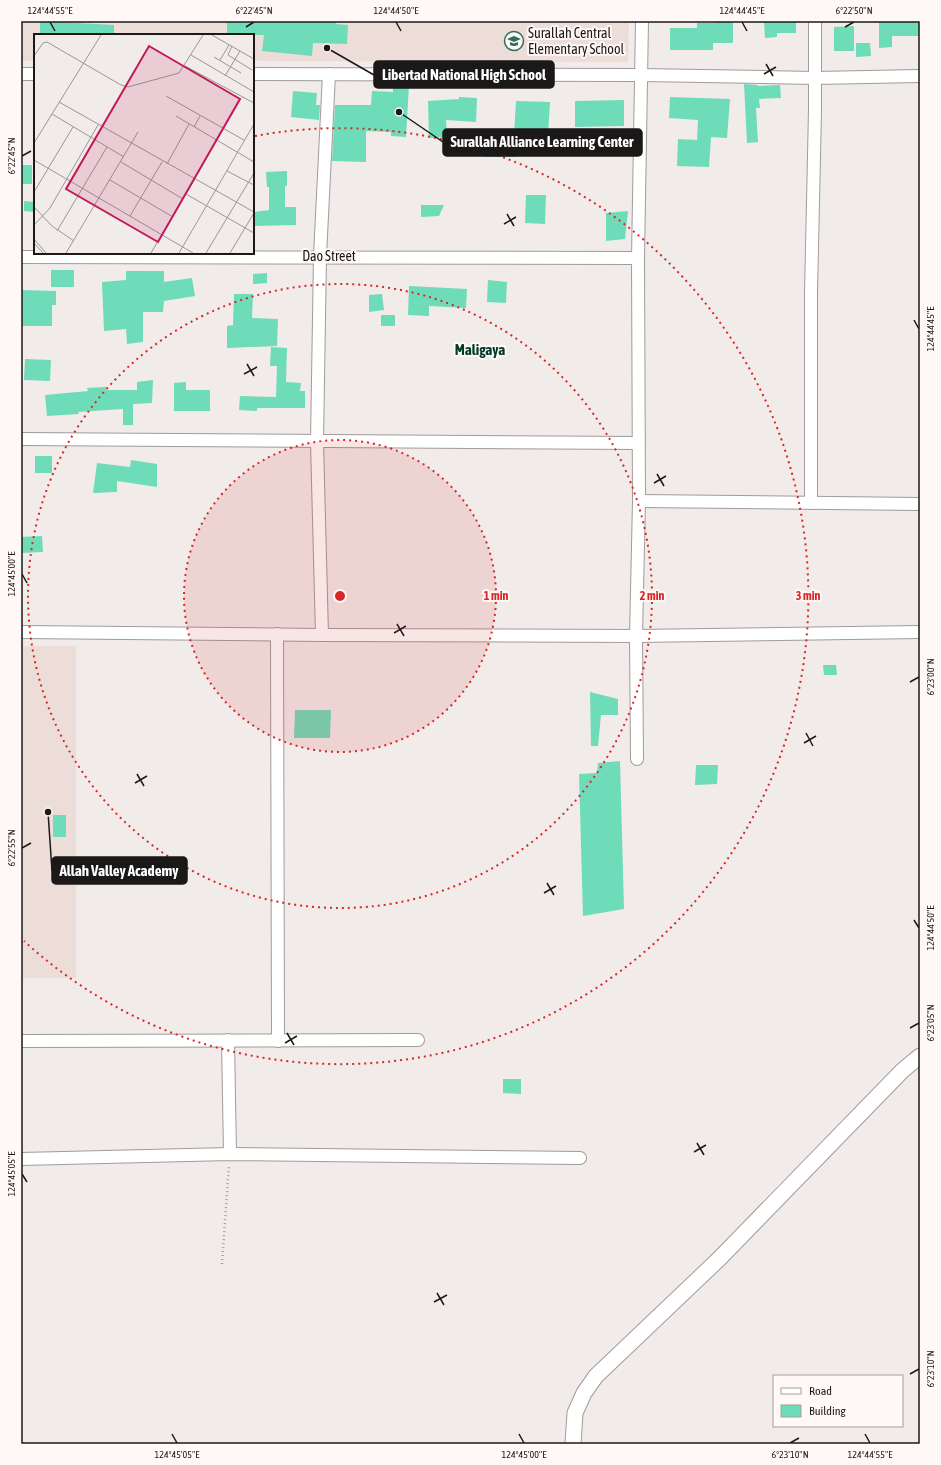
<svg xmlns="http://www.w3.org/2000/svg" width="941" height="1465" viewBox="0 0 941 1465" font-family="'Asap Condensed',sans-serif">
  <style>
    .built { fill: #ecddd9 }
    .building { fill: #6edcb8 }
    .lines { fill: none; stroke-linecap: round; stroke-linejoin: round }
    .minor-casing { stroke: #a19b99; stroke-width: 14 }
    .tertiary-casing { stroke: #a19b99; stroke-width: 17 }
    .path { stroke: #a39f9d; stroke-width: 2.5; stroke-dasharray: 1 3; stroke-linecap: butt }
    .minor { stroke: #fff; stroke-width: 12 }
    .tertiary { stroke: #fff; stroke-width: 15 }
    .ticks { fill: none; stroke: #1b1918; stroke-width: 1.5 }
    .ring { fill: none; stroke: #d62828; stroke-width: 2; stroke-dasharray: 2 4 }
    .labels { text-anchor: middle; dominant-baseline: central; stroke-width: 4; stroke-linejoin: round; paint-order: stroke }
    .poi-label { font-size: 14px; fill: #1b1918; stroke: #fff8f6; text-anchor: start }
    .street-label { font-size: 14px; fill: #1b1918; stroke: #fff8f6 }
    .neighbourhood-label { font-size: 15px; font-weight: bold; fill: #01382a; stroke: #fff8f6 }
    .inset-road { fill: none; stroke: #9b9795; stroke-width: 1 }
    .view { fill: #c2185b; fill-opacity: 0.15; stroke: #c2185b; stroke-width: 2 }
    .inset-edge { fill: none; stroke: #1b1918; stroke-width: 2 }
    .centre { fill: #d62828; stroke: #fff8f6; stroke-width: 2 }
    .ring-label { font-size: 12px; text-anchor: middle; font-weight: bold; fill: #d62828; stroke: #fff8f6; stroke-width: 4; stroke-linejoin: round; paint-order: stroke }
    .leader { fill: none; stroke: #1b1918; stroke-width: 1.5 }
    .callout-dot { fill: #1b1918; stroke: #fff8f6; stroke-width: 1.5 }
    .callout { fill: #1b1918; stroke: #1b1918; stroke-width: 1.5 }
    .callout-label { font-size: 15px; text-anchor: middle; font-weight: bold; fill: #fff }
    .neatline { fill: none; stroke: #1b1918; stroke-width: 1.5 }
    .ticks-label { font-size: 10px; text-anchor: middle; fill: #1b1918 }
  </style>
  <rect width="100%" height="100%" fill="#f1ebe9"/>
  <!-- built -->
  <g class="built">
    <polygon points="21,21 629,21 628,62 253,61 253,35 35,35 35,61 21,61"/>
    <rect x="21" y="646" width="55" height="332"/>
  </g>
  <!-- building -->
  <g class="building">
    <polygon points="40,21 59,21 59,22 114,25 114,35 40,35"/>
    <polygon points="227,21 336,21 336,24 348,25 347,44 313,43 312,56 262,51 264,35 227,35"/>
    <polygon points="715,21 733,21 733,43 713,43 713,50 670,50 670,28 697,28 697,23 715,23"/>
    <polygon points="764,21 796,21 796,33 777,33 777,37 765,38"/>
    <polygon points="879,21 920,21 920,36 892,36 892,47 879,48"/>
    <polygon points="854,26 854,51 834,51 834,27"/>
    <polygon points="856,43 870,43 871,56 856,57"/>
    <polygon points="393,84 409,85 406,137 391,136 391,132 366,131 366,162 332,161 335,105 371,105 372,91 393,92"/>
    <polygon points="744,84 758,85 758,86 780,85 781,98 759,99 760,108 756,108 758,142 747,143"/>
    <polygon points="293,91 317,93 316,105 320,105 319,120 291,117"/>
    <polygon points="459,97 477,98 476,122 446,120 447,137 429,138 428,101 459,99"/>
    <polygon points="670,97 730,99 727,138 711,137 709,167 677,166 678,139 697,140 698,120 669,118"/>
    <polygon points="624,100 624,126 575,127 575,101"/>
    <polygon points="516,101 550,102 548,135 514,134"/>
    <polygon points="482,143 517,143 517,157 483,157"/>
    <rect x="21" y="165" width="11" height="19"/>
    <polygon points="287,171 287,186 285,186 285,207 296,207 296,225 253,226 253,212 269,210 269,187 267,187 266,172"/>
    <polygon points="526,195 546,195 545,224 525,223"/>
    <polygon points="24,201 35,202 35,212 24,211"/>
    <polygon points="421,205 444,205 439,216 421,217"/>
    <polygon points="628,211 625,239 606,241 606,213"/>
    <rect x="51" y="270" width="23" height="17"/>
    <polygon points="126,271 164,271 164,282 192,278 195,296 164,301 163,312 143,312 143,342 127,344 126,329 104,331 102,282 126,280"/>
    <polygon points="267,273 267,283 253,284 253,274"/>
    <polygon points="488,280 507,282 506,303 487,302"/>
    <polygon points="409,286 467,289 466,308 429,306 429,316 408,315"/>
    <polygon points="21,290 56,291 56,305 52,305 52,326 21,326"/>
    <polygon points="234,294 253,294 252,318 278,319 277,346 227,348 227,326 233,325"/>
    <polygon points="382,294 384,310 369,312 369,295"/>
    <rect x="381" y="315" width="14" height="11"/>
    <polygon points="271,347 287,348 286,382 301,383 300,391 305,391 305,408 257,408 257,411 239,410 240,396 276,397 277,366 270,366"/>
    <polygon points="25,359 51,360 50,381 24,380"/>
    <polygon points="153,380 152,403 133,404 133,425 123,425 123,409 78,412 79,414 47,416 45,395 88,391 87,388 106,387 106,390 137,390 137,382"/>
    <polygon points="186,382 186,390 210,390 210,411 174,411 174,383"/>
    <rect x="35" y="456" width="17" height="17"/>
    <polygon points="131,460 157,464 157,487 117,481 117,492 93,493 97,463 130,467"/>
    <polygon points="42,536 43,552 21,553 21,537"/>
    <polygon points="823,665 836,665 837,675 824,675"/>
    <polygon points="590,692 618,699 618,715 601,715 598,746 591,746"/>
    <polygon points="295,710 331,710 330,738 294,738"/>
    <polygon points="620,761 624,909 583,916 579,774 597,773 598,763"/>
    <polygon points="696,765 718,765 717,784 695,785"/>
    <rect x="53" y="815" width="13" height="22"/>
    <polygon points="503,1079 521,1079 521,1094 503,1093"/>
  </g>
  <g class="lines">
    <!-- minor casing -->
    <g class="minor-casing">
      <g id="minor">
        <polyline points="21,74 35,74"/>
        <polyline points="253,74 641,75 815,78 920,76"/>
        <polyline points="21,257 638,258"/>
        <polyline points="21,439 638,443"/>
        <polyline points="639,501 920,504"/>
        <polyline points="811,503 811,294 815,110 815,21"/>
        <polyline points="21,632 322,635 636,636 920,632"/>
        <polyline points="277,634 278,1041"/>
        <polyline points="322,635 317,442 320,256 329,74"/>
        <polyline points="637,759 636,636 639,501 638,258 642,21"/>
        <polyline points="228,1040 230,1154"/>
        <polyline points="21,1041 418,1040"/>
        <polyline points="21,1159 230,1154 580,1158"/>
      </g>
    </g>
    <!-- tertiary casing -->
    <g class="tertiary-casing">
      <polyline id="tertiary" points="573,1444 575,1413 584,1393 596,1376 719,1259 902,1071 915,1060 920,1056"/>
    </g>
    <!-- path -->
    <polyline class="path" points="222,1264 229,1165"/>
    <!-- minor -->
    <use href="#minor" class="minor"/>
    <!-- tertiary -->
    <use href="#tertiary" class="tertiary"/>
  </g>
  <!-- ticks -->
  <path class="ticks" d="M50,22l5,9M396,22l5,9M742,22l5,9M246,27l8,-5M845,27l9,-5M766,64l7,12M764,74l12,-7M22,156l9,-5M507,214l7,12M504,224l12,-7M914,320l5,9M247,364l7,12M244,374l13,-7M657,474l7,12M654,483l12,-7M22,574l5,9M397,624l7,12M394,633l12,-7M910,682l9,-5M806,733l7,13M804,743l12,-7M137,774l7,12M135,783l12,-7M22,848l9,-5M547,883l7,12M544,893l12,-7M914,920l5,8M910,1028l9,-5M287,1033l7,12M285,1043l12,-7M697,1143l7,12M694,1152l12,-7M22,1174l5,8M437,1293l7,12M434,1302l13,-7M910,1374l9,-5M172,1434l5,9M519,1434l5,9M865,1434l5,9M790,1443l9,-5"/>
  <!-- distance rings -->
  <circle cx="340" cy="596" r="156" fill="#d62828" fill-opacity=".12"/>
  <g class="ring">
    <circle cx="340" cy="596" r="156"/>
    <circle cx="340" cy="596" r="312"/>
    <path d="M255 136A468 468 0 1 1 24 941"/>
  </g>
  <!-- icons -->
  <defs>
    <g id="school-ring" transform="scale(1)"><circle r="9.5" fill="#fff8f6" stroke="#316e5a" stroke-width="1.5"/><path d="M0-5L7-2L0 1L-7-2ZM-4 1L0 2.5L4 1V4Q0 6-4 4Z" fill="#316e5a"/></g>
  </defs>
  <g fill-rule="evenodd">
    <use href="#school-ring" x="514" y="41"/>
  </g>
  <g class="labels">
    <!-- poi labels -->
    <g class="poi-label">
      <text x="528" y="33">Surallah Central<tspan x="528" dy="16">Elementary School</tspan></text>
    </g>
    <!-- street labels -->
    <g class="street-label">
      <text x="329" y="256">Dao Street</text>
    </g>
    <!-- neighbourhood labels -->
    <g class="neighbourhood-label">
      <text x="480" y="349">Maligaya</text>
    </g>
  </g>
  <!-- overview -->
  <g transform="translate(34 34)">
    <rect width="220" height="220" fill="#f1ebe9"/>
    <path class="inset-road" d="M178,1l42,24M198,12l-4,9 24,15M157,21l63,37M0,22l9,-13 4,-1 74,43 7,2 51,-14 24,-38M180,23l27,16M186,26l9,-15M151,32l69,37M191,42l15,-25M132,62l78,44M25,68l195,110M18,80l72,43M142,82l78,46M160,93l6,-11M0,109l67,-108M0,126l159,93M87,128l62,37M133,130l22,-40M193,137l27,14M76,146l63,37M0,158l39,-65M152,160l68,39M0,173l18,19 22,15M96,182l32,-54M0,191l16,-17 48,-83M23,197l50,-84M0,205l12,14M0,209l9,10M32,219l72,-121M117,219l43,-73M145,219l75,-129M172,219l48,-80M196,219l24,-40"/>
    <path class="view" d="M115,12l91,53 -82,143 -92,-53z"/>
    <rect width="220" height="220" class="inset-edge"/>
  </g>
  <circle cx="340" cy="596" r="6" class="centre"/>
  <g class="ring-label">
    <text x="496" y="600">1 min</text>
    <text x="652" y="600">2 min</text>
    <text x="808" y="600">3 min</text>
  </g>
  <!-- callouts -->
  <path class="leader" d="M327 48L374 75M399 112L443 142M48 812L52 871"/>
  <g class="callout-dot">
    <circle cx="327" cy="48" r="4"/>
    <circle cx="399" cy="112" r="4"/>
    <circle cx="48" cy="812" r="4"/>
  </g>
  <g class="callout">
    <rect x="374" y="61" width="180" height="27" rx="4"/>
    <rect x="443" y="129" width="199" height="27" rx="4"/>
    <rect x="52" y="857" width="135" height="27" rx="4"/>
  </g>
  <g class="callout-label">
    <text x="464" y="80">Libertad National High School</text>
    <text x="542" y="147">Surallah Alliance Learning Center</text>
    <text x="119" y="876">Allah Valley Academy</text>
  </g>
  <!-- border -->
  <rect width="941" height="1465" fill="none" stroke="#fff8f6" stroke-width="44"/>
  <!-- legend -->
  <rect x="773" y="1375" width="130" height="52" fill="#fff8f6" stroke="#a49f9d"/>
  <rect x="781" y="1388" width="20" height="6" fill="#ffffff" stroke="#a49f9d"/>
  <text x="809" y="1395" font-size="12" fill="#1b1918">Road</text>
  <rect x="781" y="1405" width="20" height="12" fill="#6edcb8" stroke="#a49f9d"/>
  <text x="809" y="1415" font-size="12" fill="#1b1918">Building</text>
  <rect x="22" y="22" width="897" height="1421" class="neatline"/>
  <g class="ticks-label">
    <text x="50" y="14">124°44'55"E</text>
    <text x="254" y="14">6°22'45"N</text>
    <text x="396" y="14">124°44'50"E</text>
    <text x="742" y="14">124°44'45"E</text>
    <text x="854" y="14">6°22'50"N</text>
    <text transform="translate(11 156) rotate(-90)" y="4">6°22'45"N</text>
    <text transform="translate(930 329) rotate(-90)" y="4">124°44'45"E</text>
    <text transform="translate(11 574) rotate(-90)" y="4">124°45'00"E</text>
    <text transform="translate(930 677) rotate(-90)" y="4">6°23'00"N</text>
    <text transform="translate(11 848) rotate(-90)" y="4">6°22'55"N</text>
    <text transform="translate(930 928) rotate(-90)" y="4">124°44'50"E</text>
    <text transform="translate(930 1023) rotate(-90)" y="4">6°23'05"N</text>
    <text transform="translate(11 1174) rotate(-90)" y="4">124°45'05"E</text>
    <text transform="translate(930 1369) rotate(-90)" y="4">6°23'10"N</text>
    <text x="177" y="1458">124°45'05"E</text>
    <text x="524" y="1458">124°45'00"E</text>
    <text x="790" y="1458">6°23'10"N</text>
    <text x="870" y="1458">124°44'55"E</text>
  </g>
</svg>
